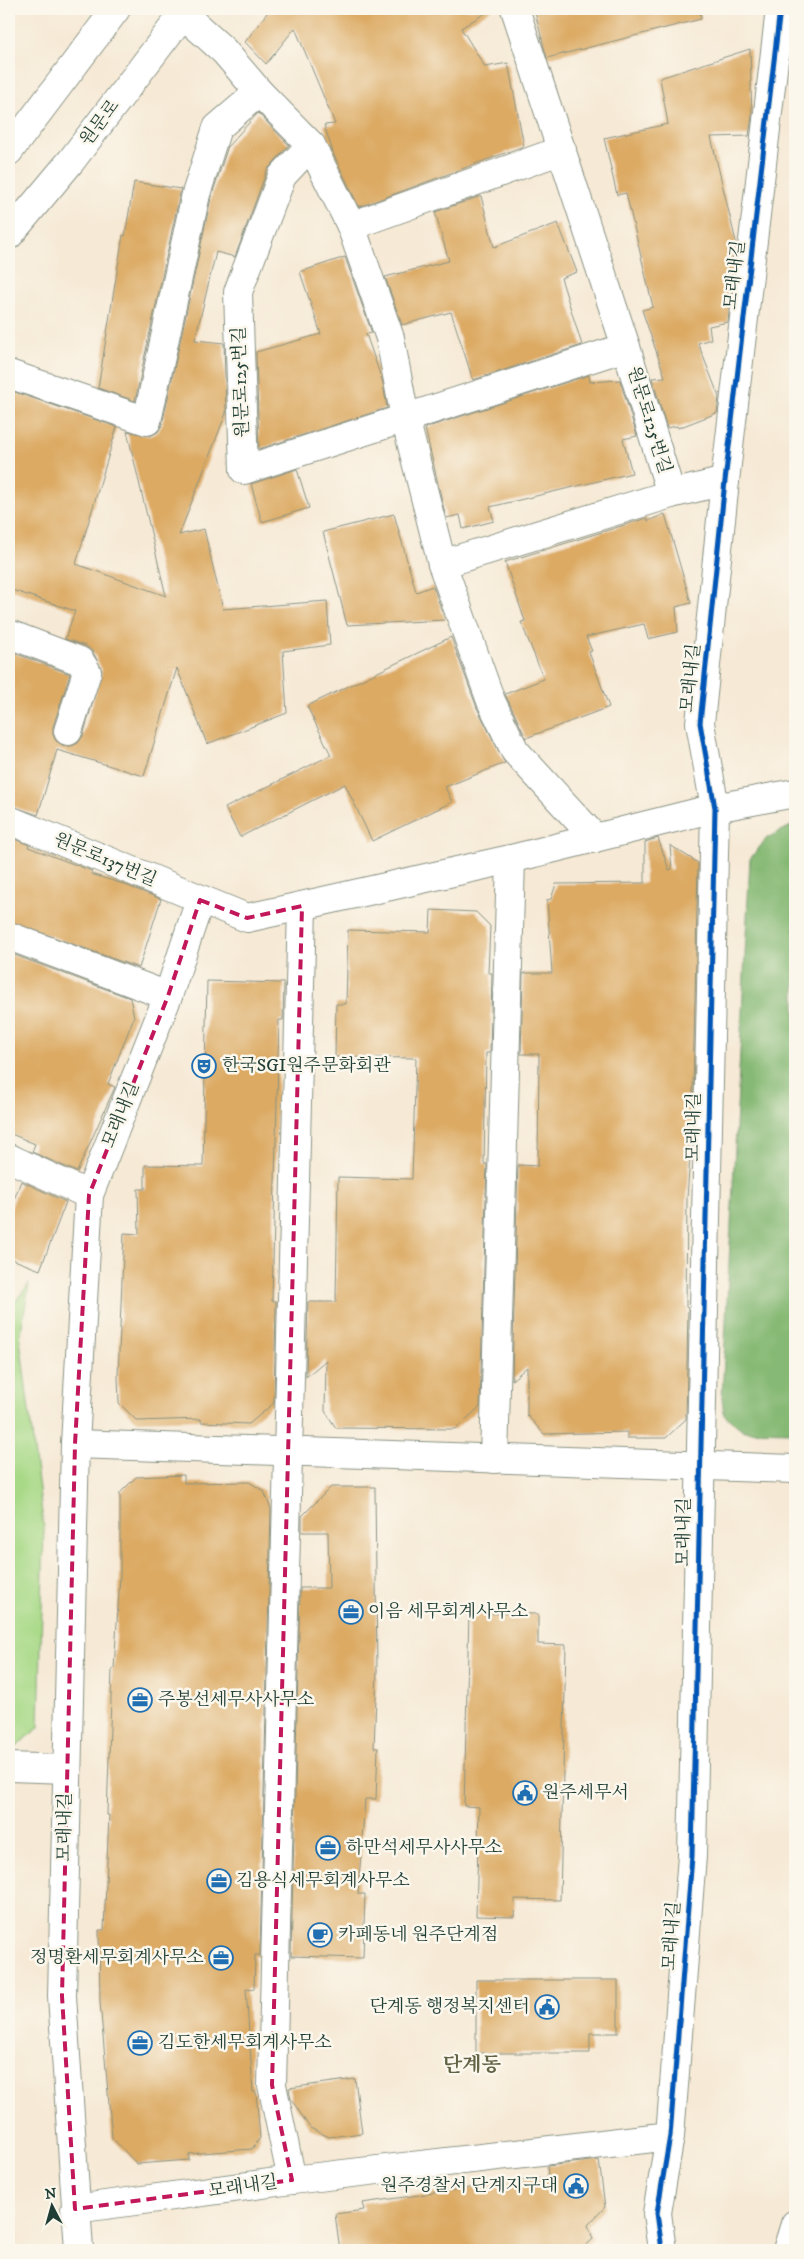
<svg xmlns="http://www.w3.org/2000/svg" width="804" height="2259" viewBox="0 0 804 2259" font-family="'IM FELL DW Pica','Noto Serif KR',serif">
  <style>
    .green { fill: #a8d987; stroke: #648b5e }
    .forest { fill: #86b974; stroke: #527b54 }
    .building { fill: #dcaa64 }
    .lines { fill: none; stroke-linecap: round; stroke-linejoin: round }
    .minor-casing { stroke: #8a9384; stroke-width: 30 }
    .major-casing { stroke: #8a9384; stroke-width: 30 }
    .minor { stroke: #fff; stroke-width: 28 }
    .major { stroke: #fff; stroke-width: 28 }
    .cycleway-casing { stroke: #fbf7ec; stroke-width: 8 }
    .cycleway { stroke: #0057b8; stroke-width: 5 }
    .marked { fill: none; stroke: #c2185b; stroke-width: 4; stroke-dasharray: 10 6; stroke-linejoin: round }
    .labels { text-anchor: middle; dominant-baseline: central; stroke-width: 5; stroke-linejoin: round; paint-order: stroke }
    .street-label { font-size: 18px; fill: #1f3d34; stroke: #fbf7ec }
    .poi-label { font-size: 18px; fill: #1f3d34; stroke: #fbf7ec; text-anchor: start }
    .quarter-label { font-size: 20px; font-weight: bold; fill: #616345; stroke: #fbf7ec }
  </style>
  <rect width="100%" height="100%" fill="#fbf7ec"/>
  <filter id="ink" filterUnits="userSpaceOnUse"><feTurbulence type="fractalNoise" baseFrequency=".02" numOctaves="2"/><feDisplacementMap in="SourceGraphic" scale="10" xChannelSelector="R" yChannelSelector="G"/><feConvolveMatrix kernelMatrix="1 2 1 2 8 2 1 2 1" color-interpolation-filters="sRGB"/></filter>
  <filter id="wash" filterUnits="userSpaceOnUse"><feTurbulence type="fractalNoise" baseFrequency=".0096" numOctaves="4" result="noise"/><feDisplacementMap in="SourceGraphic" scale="20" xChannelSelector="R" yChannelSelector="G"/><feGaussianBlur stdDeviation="1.12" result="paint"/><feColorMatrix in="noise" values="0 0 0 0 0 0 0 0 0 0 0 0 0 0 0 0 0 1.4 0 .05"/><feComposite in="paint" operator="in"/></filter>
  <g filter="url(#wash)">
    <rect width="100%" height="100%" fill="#f6e9d5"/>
    <!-- green -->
    <polygon class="green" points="29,1284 20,1339 44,1529 39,1727 16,1747 9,1746 9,1309"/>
    <!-- forest -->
    <polygon class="forest" points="795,824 795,1432 744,1431 724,1415 722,1397 750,859 767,838"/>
    <g id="blocks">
      <!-- building -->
      <g class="building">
        <polygon points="270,9 492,9 461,28 485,67 508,63 524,146 359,207 334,155 324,125 335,124 295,28 266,64 245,42"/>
        <polygon points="534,9 700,9 701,19 547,58"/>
        <polygon points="750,49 752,117 749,136 711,137 737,246 735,256 733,257 732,284 728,322 709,326 711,339 698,343 719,397 717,413 678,428 677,426 667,428 652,378 665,377 642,310 653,307 626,193 617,195 604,138 668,124 660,78"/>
        <polygon points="258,113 289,145 267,170 235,257 216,252 195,340 224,343 226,413 179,535 204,529 223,609 327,601 330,645 283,651 287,713 207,744 177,668 144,776 57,750 38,815 9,805 9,651 70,674 53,727 53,735 56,741 64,746 72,746 78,743 83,736 102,670 93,652 86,646 65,639 75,611 9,589 9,390 117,427 76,564 166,596 127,431 150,436 158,432 162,425 211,198 228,146"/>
        <polygon points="134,182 181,189 135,401 98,388 123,235 125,236"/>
        <polygon points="481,196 494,247 558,223 577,272 561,278 582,345 473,380 451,312 402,325 385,277 449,261 435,212"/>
        <polygon points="345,257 372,333 366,334 383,383 387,408 259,449 256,352 321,334 300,272"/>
        <polygon points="589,375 590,382 620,380 637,436 623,439 632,473 490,507 494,521 463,529 460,515 446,518 425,428"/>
        <polygon points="297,469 309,508 262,522 251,484"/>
        <polygon points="394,514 416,592 433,586 445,620 347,625 323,532"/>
        <polygon points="665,514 691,603 676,607 678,632 648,639 644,624 586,637 592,651 589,652 609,707 526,738 505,694 544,679 521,622 525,621 505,562 644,519 647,518 648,521"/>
        <polygon points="451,637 477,708 505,763 445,787 452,802 372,841 345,784 240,837 225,808 331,755 307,706"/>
        <polygon points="9,837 29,845 28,847 92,871 91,874 120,883 161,899 139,968 9,921"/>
        <polygon points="658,838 669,870 672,869 670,845 698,863 692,1130 687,1198 686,1307 688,1307 686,1419 666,1438 627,1438 627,1432 544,1434 527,1415 527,1367 512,1380 518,1165 538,1166 539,1054 521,1054 523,973 552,973 547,900 551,899 556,884 645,883 645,842"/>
        <polygon points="431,910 476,912 490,926 488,973 492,973 490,1053 486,1053 484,1164 487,1164 480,1407 455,1429 336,1428 325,1411 326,1360 306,1377 308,1302 336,1302 338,1177 412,1179 416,1058 335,1057 336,1004 346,1004 348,930 430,932"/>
        <polygon points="9,953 130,998 134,1017 108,1084 115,1087 77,1172 32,1152 35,1144 9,1133"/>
        <polygon points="207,981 284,983 283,1020 279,1020 272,1301 276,1301 274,1403 249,1424 201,1422 201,1419 137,1421 119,1403 118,1376 124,1233 139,1234 138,1189 145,1189 145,1165 203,1166"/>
        <polygon points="21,1181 66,1202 40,1270 9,1258 9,1213"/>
        <polygon points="184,1475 184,1483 249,1482 264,1491 271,1509 260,1955 255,1955 254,1989 246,1988 253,2092 256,2092 260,2138 252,2149 189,2154 189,2160 137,2164 112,2138 100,2002 99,1930 104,1930 109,1815 107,1815 112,1669 114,1669 120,1576 120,1493 136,1477"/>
        <polygon points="331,1487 375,1487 377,1671 374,1748 378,1748 376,1799 365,1799 358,1894 365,1894 363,1958 291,1956 300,1588 329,1588 328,1532 302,1532 302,1516"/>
        <polygon points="469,1613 538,1614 538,1644 566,1645 560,1900 515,1899 514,1917 476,1916 479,1807 464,1806"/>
        <polygon points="476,1980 618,1980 618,2033 590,2033 590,2053 476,2053"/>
        <polygon points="355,2079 362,2133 329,2137 310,2128 291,2099 289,2088"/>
        <polygon points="599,2160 605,2207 588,2225 593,2239 581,2250 340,2250 335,2214 364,2210 362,2203 548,2177 547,2166"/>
      </g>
    </g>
  </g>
  <g filter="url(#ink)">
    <use href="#blocks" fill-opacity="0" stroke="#8a9384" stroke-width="1"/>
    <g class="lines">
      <!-- minor casing -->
      <g class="minor-casing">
        <g id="minor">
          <polyline points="515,9 626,347 671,494 725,481"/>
          <polyline points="183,14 224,51 259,92 311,145 351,226 390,338 405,418 442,564 491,701 515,751 595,838"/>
          <polyline points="311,145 282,176 238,292 244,470 626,347"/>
          <polyline points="351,226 562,150"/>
          <polyline points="9,374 147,421 196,194 217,128 259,92"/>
          <polyline points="442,564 671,494"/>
          <polyline points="9,634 80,661 87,672 68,731"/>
          <polyline points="9,820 247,918 511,859 715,808 795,793"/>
          <polyline points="9,936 168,996"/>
          <polyline points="9,1158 89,1195"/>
          <polyline points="75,1444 795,1469"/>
          <polyline points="494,1459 511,859"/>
          <polyline points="9,1767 67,1769"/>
          <polyline points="292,2180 272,2085 302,906"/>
          <polyline points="75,2209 292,2180 670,2136"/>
          <polyline points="79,2250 62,1996 75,1444 89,1195 168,996 200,900"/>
          <polyline points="662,2250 657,2213 670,2136 692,1856 715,808 700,723 725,481 780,9"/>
          <polyline points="787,2250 795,2224"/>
        </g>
      </g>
      <!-- major casing -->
      <g class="major-casing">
        <g id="major">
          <polyline points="9,151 116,9"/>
          <polyline points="9,235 71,161 187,9"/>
        </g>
      </g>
      <!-- minor -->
      <use href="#minor" class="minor"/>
      <!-- major -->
      <use href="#major" class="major"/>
      <!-- cycleway casing -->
      <g class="cycleway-casing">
        <polyline id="cycleway" points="662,2250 657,2213 670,2136 692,1856 715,808 700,723 725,481 780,9"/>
      </g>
      <!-- cycleway -->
      <use href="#cycleway" class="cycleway"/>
    </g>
  </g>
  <!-- marked area -->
  <path class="marked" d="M200,900l47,18 55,-12 -30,1179 20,95 -217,29 -13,-213 13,-552 14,-249 79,-199z"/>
  <!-- icons -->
  <defs>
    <g id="theatre-ring" transform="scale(1.25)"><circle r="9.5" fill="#fbf7ec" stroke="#1f6fb2" stroke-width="1.5"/><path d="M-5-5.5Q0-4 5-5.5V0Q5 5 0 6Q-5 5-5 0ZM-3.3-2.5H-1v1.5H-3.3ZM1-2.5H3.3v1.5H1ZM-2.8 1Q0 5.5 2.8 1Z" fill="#1f6fb2"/></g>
    <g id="office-ring" transform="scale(1.25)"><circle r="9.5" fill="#fbf7ec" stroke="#1f6fb2" stroke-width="1.5"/><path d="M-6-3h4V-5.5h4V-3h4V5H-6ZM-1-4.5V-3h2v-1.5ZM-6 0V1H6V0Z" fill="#1f6fb2"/></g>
    <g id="civic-ring" transform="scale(1.25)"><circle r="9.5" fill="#fbf7ec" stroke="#1f6fb2" stroke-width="1.5"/><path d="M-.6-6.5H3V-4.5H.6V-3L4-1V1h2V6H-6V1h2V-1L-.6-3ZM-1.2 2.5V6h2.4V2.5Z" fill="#1f6fb2"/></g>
    <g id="cafe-ring" transform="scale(1.25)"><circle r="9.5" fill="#fbf7ec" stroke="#1f6fb2" stroke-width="1.5"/><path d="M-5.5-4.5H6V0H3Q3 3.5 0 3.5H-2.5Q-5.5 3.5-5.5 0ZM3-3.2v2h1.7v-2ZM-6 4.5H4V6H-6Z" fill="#1f6fb2"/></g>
  </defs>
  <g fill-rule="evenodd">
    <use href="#theatre-ring" x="204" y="1066"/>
    <use href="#office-ring" x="351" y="1612"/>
    <use href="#office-ring" x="140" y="1700"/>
    <use href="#civic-ring" x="525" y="1793"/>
    <use href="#office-ring" x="328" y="1848"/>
    <use href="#office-ring" x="219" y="1881"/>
    <use href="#cafe-ring" x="320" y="1935"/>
    <use href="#office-ring" x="221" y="1958"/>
    <use href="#civic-ring" x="547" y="2007"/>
    <use href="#office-ring" x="140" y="2043"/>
    <use href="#civic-ring" x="576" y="2186"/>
  </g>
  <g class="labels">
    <!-- street labels -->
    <g class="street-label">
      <text transform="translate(100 123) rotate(-53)">원문로</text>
      <text transform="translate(735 275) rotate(-83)">모래내길</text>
      <text transform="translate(241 382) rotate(-92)">원문로125번길</text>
      <text transform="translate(649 420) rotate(73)">원문로125번길</text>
      <text transform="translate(691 678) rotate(-84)">모래내길</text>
      <text transform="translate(105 860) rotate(23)">원문로137번길</text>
      <text transform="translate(121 1115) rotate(-68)">모래내길</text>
      <text transform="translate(694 1127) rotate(-89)">모래내길</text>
      <text transform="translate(684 1532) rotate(-89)">모래내길</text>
      <text transform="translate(65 1827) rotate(-89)">모래내길</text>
      <text transform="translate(672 1936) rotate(-86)">모래내길</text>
      <text transform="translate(243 2187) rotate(-8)">모래내길</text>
    </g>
    <!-- poi labels -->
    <g class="poi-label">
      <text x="222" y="1066">한국SGI원주문화회관</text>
      <text x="368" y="1612">이음 세무회계사무소</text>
      <text x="158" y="1700">주봉선세무사사무소</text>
      <text x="542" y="1793">원주세무서</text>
      <text x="346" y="1848">하만석세무사사무소</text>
      <text x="236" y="1881">김용식세무회계사무소</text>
      <text x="338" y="1935">카페동네 원주단계점</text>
      <text x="204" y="1958" text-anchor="end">정명환세무회계사무소</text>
      <text x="530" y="2007" text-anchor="end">단계동 행정복지센터</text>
      <text x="158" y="2043">김도한세무회계사무소</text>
      <text x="558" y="2186" text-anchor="end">원주경찰서 단계지구대</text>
    </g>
    <!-- quarter labels -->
    <g class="quarter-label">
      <text x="472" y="2065">단계동</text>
    </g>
  </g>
  <!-- margin -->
  <rect width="804" height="2259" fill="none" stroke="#fbf7ec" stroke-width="30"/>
  <!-- north arrow -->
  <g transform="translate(52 2206) rotate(354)" stroke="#fbf7ec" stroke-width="4" paint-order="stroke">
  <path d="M0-4L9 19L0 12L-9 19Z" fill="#1f3d34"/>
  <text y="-8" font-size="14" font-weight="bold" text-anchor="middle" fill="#1f3d34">N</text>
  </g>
</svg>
